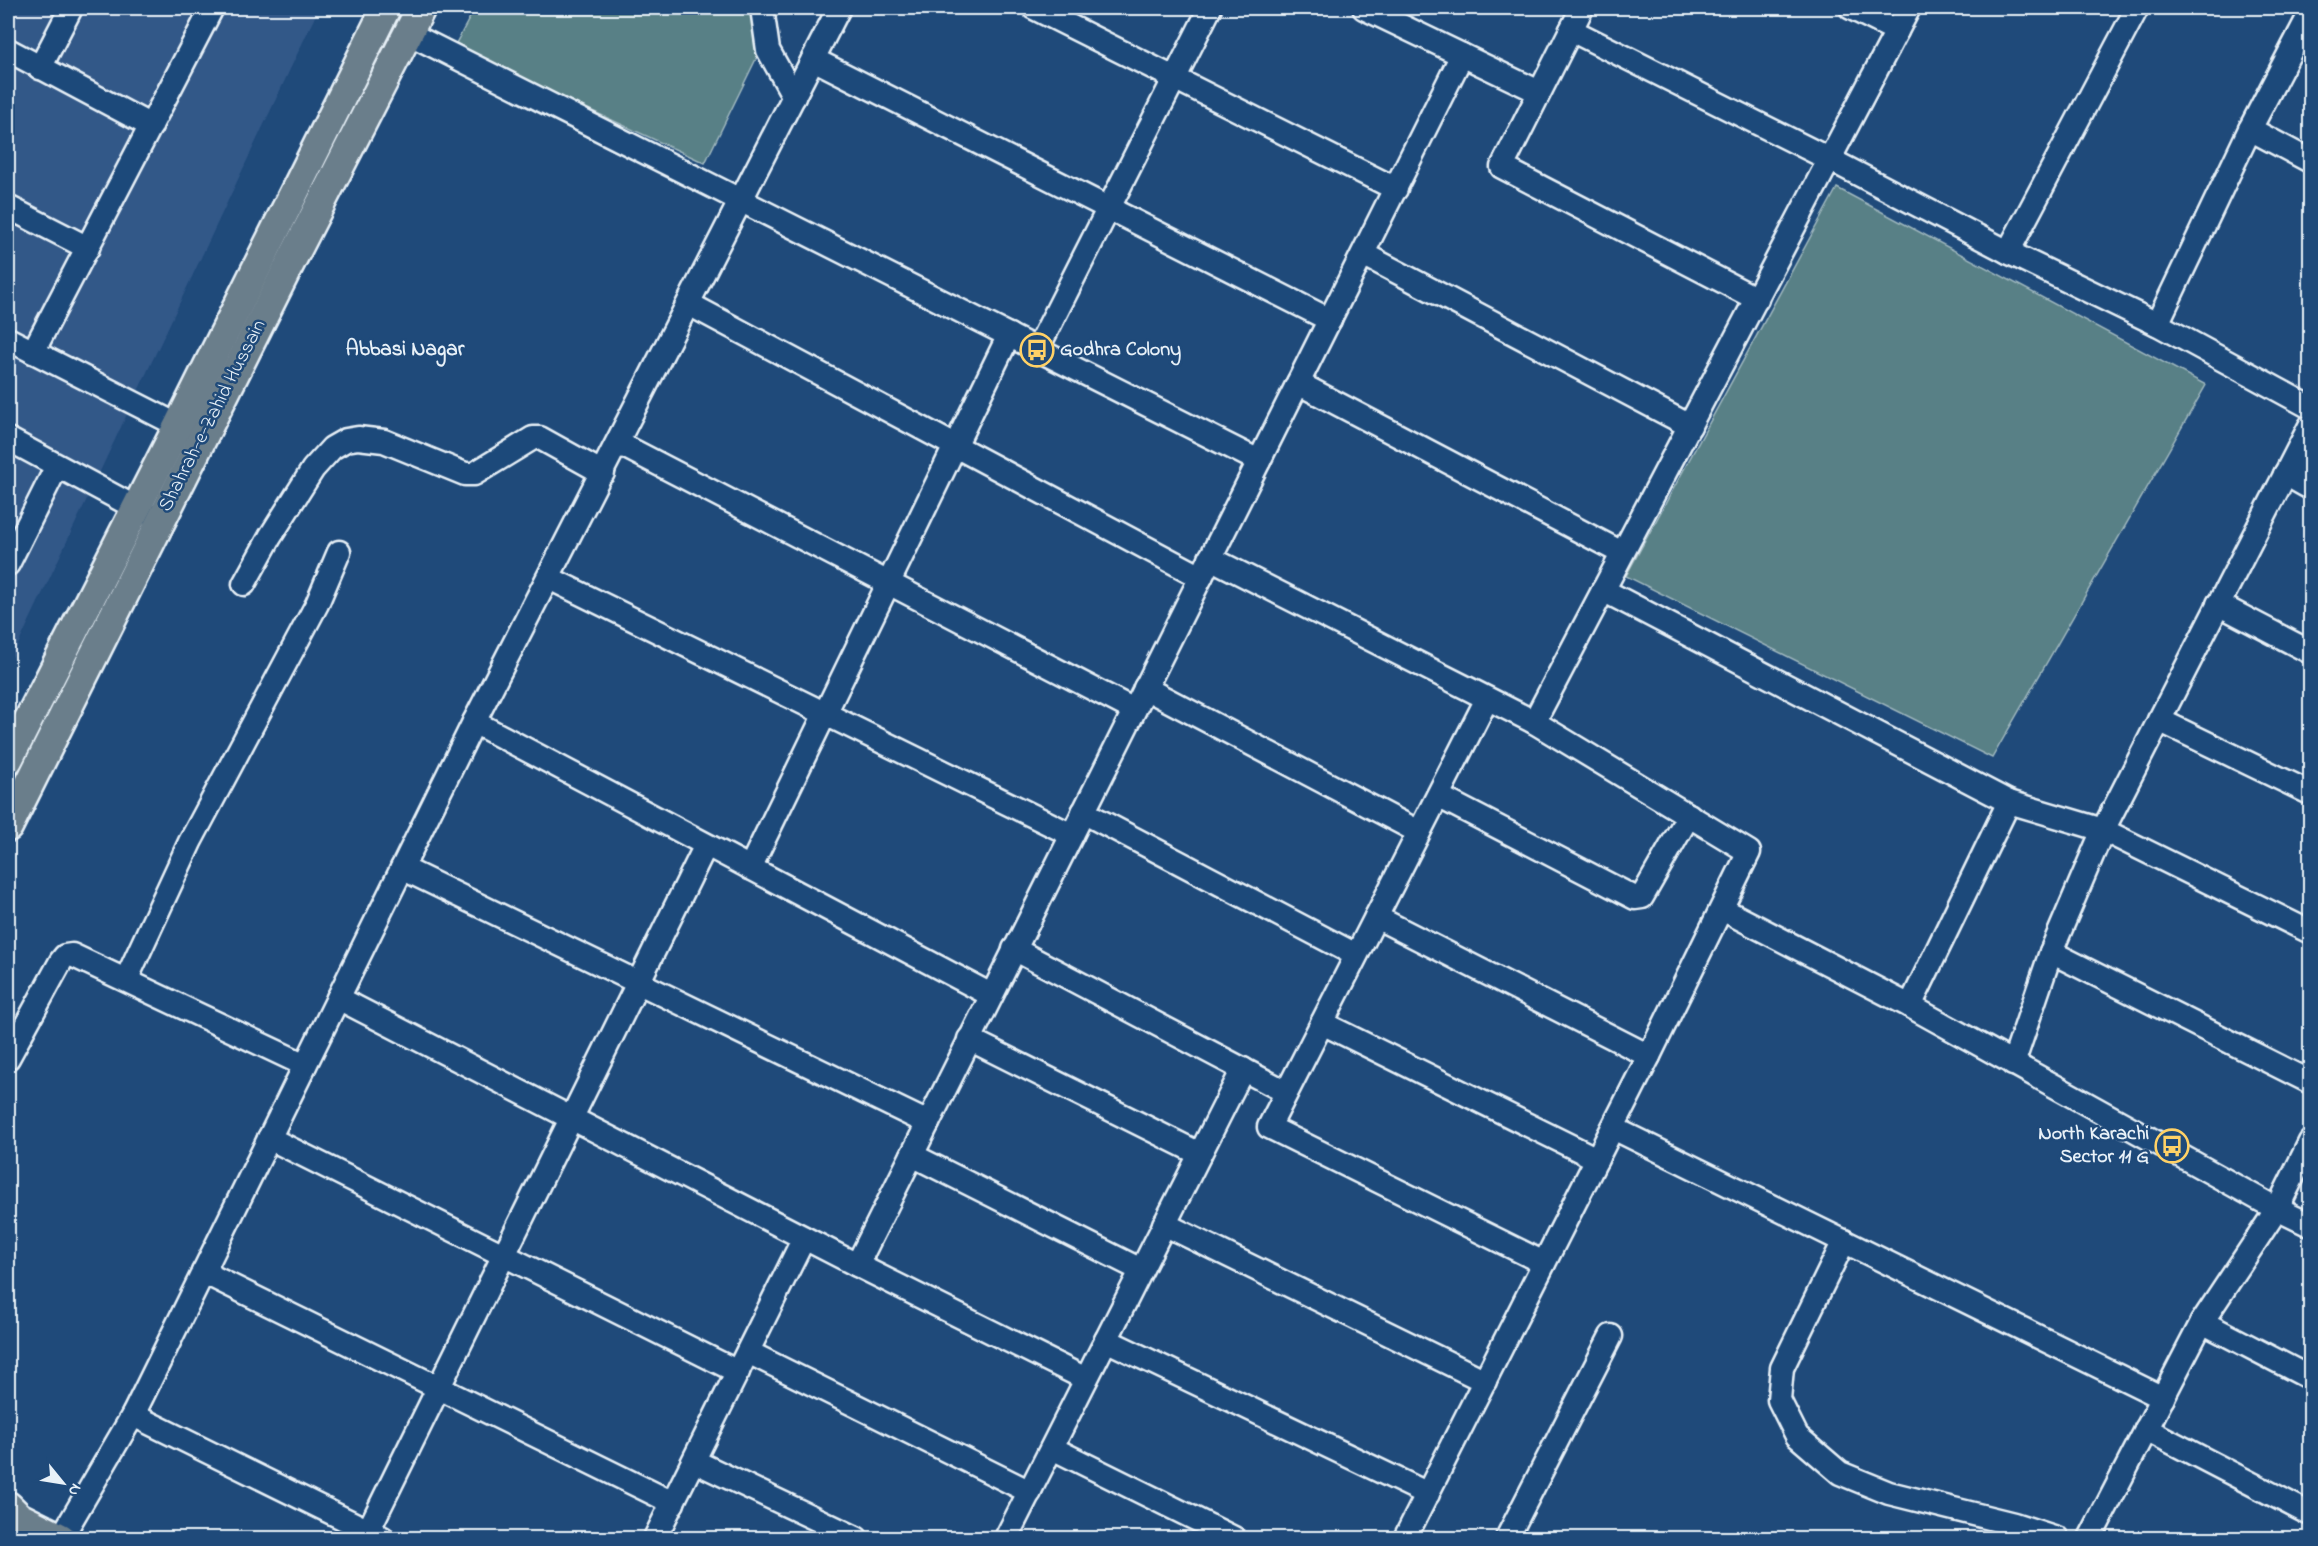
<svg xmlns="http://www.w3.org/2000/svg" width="2318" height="1546" viewBox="0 0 2318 1546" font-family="'Indie Flower',sans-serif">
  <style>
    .built { fill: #325888 }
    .green { fill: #598086; stroke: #a0b8bf; stroke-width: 1.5 }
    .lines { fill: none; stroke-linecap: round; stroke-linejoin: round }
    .minor-casing { stroke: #e8f1f8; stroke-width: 27 }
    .major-casing { stroke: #e8f1f8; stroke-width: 33 }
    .minor { stroke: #1f4a7a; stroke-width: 22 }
    .major { stroke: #6b7e8b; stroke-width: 28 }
    .labels { text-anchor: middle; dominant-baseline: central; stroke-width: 5; stroke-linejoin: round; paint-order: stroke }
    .poi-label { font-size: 20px; font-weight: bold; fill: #e8f1f8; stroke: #1f4a7a; text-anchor: start }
    .street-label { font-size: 20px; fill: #e8f1f8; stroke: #1f4a7a }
    .neighbourhood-label { font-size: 21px; font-weight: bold; fill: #e8f1f8; stroke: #1f4a7a }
  </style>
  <rect width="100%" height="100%" fill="#1f4a7a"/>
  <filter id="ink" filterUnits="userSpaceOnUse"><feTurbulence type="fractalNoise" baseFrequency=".0167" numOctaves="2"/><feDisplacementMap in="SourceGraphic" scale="12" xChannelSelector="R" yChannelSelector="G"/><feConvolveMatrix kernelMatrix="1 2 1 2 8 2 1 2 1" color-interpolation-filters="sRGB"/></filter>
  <g filter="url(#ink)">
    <!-- built -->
    <polygon class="built" points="8,8 319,8 8,666"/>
    <!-- green -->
    <g class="green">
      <polygon points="475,8 781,8 705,163 454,47"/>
      <polygon points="1837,188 2206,385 1992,758 1626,576"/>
    </g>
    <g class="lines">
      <!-- minor casing -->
      <g class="minor-casing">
        <g id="minor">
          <polyline points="762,8 768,50 794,97"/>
          <polyline points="1034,8 1396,189"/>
          <polyline points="1364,8 1539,92"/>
          <polyline points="1582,8 1502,167 1757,299"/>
          <polyline points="1851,8 1897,31"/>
          <polyline points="1571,30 1831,160 2008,252 2157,324 2310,407"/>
          <polyline points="408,33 1259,461"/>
          <polyline points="8,50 151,126"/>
          <polyline points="813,59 1330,320"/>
          <polyline points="40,68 71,8"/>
          <polyline points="2250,129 2310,161"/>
          <polyline points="8,207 88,248"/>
          <polyline points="2008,252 2137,8"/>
          <polyline points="1363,254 1690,426"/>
          <polyline points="689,304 1201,577"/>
          <polyline points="2157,324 2250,129 2310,14"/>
          <polyline points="8,339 193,433"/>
          <polyline points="1037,350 1210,8"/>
          <polyline points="33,352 212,8"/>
          <polyline points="1298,383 1622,553"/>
          <polyline points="8,439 151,516"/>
          <polyline points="618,443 1134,710"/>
          <polyline points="2285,474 2310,488"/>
          <polyline points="1210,558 1534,722 1749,852 1649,1056 1405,1538"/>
          <polyline points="8,564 57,466"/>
          <polyline points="549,578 1072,835"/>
          <polyline points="244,584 270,537 313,469 332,448 346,440 358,438 384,441 465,474 474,474 533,438 540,438 603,473"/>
          <polyline points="1603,590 2009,802 2103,830 2310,932"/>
          <polyline points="2218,604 2310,652"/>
          <polyline points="1145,688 1419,832"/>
          <polyline points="1487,699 1269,1127 1544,1263"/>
          <polyline points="2159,720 2310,793"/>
          <polyline points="474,722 991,995"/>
          <polyline points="1534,722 1909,8"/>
          <polyline points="1438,796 1635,898 1642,897 1689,815"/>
          <polyline points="1083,812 1356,955"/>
          <polyline points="402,868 928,1123"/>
          <polyline points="750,868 1009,335"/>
          <polyline points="1722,909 1910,1006 2277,1209 2310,1225"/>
          <polyline points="1376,917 1649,1056"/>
          <polyline points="1014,949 1286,1092"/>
          <polyline points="2051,952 2310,1082"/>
          <polyline points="126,980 190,842 317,604 339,552"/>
          <polyline points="338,998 857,1265 1086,1379"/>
          <polyline points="1910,1006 2009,802"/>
          <polyline points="1322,1023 1597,1159"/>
          <polyline points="969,1039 1200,1154"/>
          <polyline points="8,1058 61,961 65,956 72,955 305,1065"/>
          <polyline points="2013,1064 2051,952 2103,830 2310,426"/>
          <polyline points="1613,1128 2163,1398"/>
          <polyline points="269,1138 738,1372"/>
          <polyline points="912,1155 1141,1270"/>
          <polyline points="1164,1224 1485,1381"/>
          <polyline points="1844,1241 1782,1368 1779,1400 1797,1436 1840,1473 1889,1493 2014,1524 2057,1538"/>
          <polyline points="857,1265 1462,55"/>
          <polyline points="203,1272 673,1503"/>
          <polyline points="2202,1322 2310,1378"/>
          <polyline points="1106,1340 1428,1494"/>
          <polyline points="748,1352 1030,1492"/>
          <polyline points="133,1415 383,1538"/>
          <polyline points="2146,1429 2310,1514"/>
          <polyline points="1052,1448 1234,1538"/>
          <polyline points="694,1461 856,1538"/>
          <polyline points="368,1531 706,845"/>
          <polyline points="61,1538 133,1415 474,722 839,8"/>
          <polyline points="655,1538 804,1238"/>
          <polyline points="1006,1538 1243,1069"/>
          <polyline points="1507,1538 1611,1336"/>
          <polyline points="2090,1538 2202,1322 2277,1209 2310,1142"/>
        </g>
      </g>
      <!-- major casing -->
      <g class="major-casing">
        <g id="major">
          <polyline points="8,760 178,426 386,8"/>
          <polyline points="8,827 284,275 421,8"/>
          <polyline points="8,1506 19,1517 61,1538"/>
        </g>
      </g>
      <!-- minor -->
      <use href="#minor" class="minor"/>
      <!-- major -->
      <use href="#major" class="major"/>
    </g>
  </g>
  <!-- icons -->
  <defs>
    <g id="bus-ring" transform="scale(1.725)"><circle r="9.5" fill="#1f4a7a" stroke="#ffd166" stroke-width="1.5"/><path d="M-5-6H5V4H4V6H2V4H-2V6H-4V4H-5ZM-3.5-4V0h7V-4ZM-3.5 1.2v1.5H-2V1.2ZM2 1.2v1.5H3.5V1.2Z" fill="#ffd166"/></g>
  </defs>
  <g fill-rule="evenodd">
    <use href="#bus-ring" x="1037" y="350"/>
    <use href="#bus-ring" x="2172" y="1146"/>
  </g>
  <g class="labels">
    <!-- poi labels -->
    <g class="poi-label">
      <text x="1060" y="350">Godhra Colony</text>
      <text x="2149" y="1134" text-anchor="end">North Karachi<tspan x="2149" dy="23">Sector 11 G</tspan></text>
    </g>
    <!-- street labels -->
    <g class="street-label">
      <text transform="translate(213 416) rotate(-63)">Shahrah-e-Zahid Hussain</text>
    </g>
    <!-- neighbourhood labels -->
    <g class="neighbourhood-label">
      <text x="405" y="350">Abbasi Nagar</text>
    </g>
  </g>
  <!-- margin -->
  <rect width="2318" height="1546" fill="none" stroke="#1f4a7a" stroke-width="30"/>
  <rect x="15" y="15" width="2288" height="1516" fill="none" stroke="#e8f1f8" stroke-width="2" filter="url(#ink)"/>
  <!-- north arrow -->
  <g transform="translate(63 1483) rotate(120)" stroke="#1f4a7a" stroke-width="4.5" paint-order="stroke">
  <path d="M0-4.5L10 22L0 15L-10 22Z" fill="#e8f1f8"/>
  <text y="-9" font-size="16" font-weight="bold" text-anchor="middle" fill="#e8f1f8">N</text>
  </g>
</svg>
